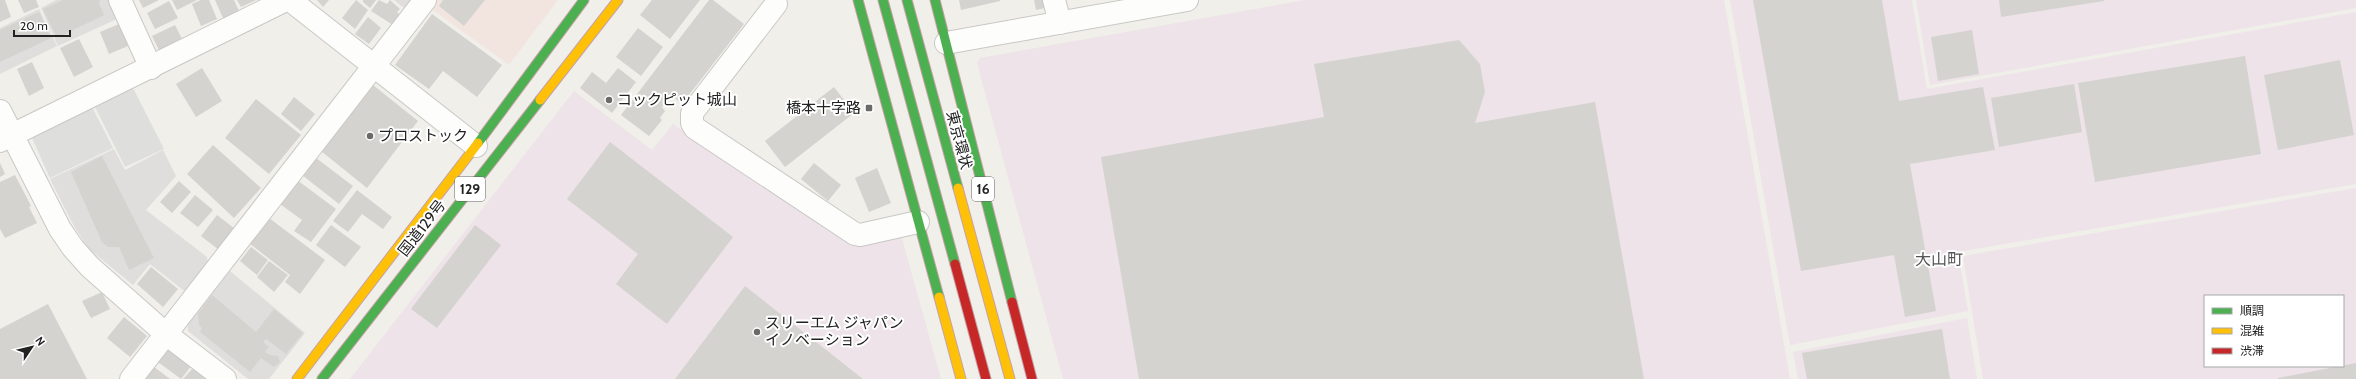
<svg xmlns="http://www.w3.org/2000/svg" width="2356" height="379" viewBox="0 0 2356 379" font-family="Cabin,'Noto Sans JP',sans-serif">
  <style>
    .residential { fill: #dfdedc }
    .commercial { fill: #f2e5e0 }
    .industrial { fill: #ede3e8; fill-rule: evenodd }
    .religious { fill: #dededc }
    .building { fill: #d4d3cf }
    .lines { fill: none; stroke-linecap: round; stroke-linejoin: round }
    .street-casing { stroke: #c9c8c6; stroke-width: 24 }
    .fast-casing { stroke: #c6a1a7; stroke-width: 11 }
    .slow-casing { stroke: #c6a1a7; stroke-width: 11 }
    .jam-casing { stroke: #c6a1a7; stroke-width: 11 }
    .street { stroke: #fdfdfc; stroke-width: 22 }
    .fast { stroke: #4caf50; stroke-width: 9 }
    .slow { stroke: #ffc107; stroke-width: 9 }
    .jam { stroke: #c62828; stroke-width: 9 }
    .poi-dot { fill: #6a6a68; stroke: #fff; stroke-width: 1.5 }
    .labels { text-anchor: middle; dominant-baseline: central; stroke-width: 4; stroke-linejoin: round; paint-order: stroke }
    .shield { fill: #fff; stroke: #646464; stroke-width: 1 }
    .shield-label { font-size: 14px; font-weight: bold; fill: #222 }
    .poi-label { font-size: 15px; fill: #222; stroke: #fff; text-anchor: start }
    .street-label { font-size: 15px; fill: #222; stroke: #fff }
    .neighbourhood-label { font-size: 16px; fill: #555; stroke: #fff }
  </style>
  <rect width="100%" height="100%" fill="#f0efea"/>
  <!-- residential -->
  <g class="residential">
    <polygon points="56,0 110,0 119,18 58,46 41,8"/>
    <polygon points="394,0 411,0 404,8"/>
    <polygon points="39,9 57,46 0,74 0,28"/>
    <polygon points="114,149 125,170 163,150 176,176 146,210 207,257 208,265 187,293 150,264 133,285 89,249 75,228 50,179"/>
    <polygon points="230,271 305,333 269,379 248,379 188,331 188,324"/>
  </g>
  <!-- commercial -->
  <polygon class="commercial" points="436,0 558,0 509,65 430,8"/>
  <!-- industrial -->
  <g class="industrial">
    <polygon points="1305,0 1724,0 1790,379 1063,379 977,63 980,58"/>
    <polygon points="1730,0 1912,0 1927,89 2356,12 2356,184 1958,252 1968,311 1790,345"/>
    <polygon points="1916,0 2356,0 2356,8 1930,85"/>
    <polygon points="574,91 652,150 673,124 856,247 901,235 941,379 350,379"/>
    <path d="M2356,188v191h-373l-20,-123zM2205,296h138v70h-138z"/>
    <polygon points="1967,318 1977,379 1798,379 1793,352"/>
  </g>
  <!-- religious -->
  <g class="religious">
    <polygon points="132,86 164,149 125,167 94,105"/>
    <polygon points="92,107 113,148 50,178 32,138"/>
  </g>
  <!-- building -->
  <g class="building">
    <polygon points="0,0 5,0 11,17 0,22"/>
    <polygon points="18,0 36,0 39,7 24,13"/>
    <polygon points="63,0 100,0 99,4 104,15 57,38 43,9"/>
    <polygon points="139,0 159,0 143,8"/>
    <polygon points="172,0 197,0 177,10"/>
    <polygon points="201,0 209,0 217,19 201,26 192,4"/>
    <polygon points="215,0 234,0 239,11 223,18"/>
    <polygon points="237,0 256,0 241,7"/>
    <polygon points="317,0 329,0 323,7"/>
    <polygon points="356,0 368,10 355,29 342,18"/>
    <polygon points="363,0 376,0 370,8 363,2"/>
    <polygon points="379,0 387,4 390,0 400,9 397,12 400,15 393,25 371,11"/>
    <polygon points="443,0 485,0 464,26 439,6"/>
    <polygon points="652,0 700,0 670,39 640,15"/>
    <polygon points="709,0 713,0 744,24 682,104 671,95 662,107 665,111 660,118 662,120 649,136 621,115"/>
    <polygon points="959,0 1000,0 1000,1 961,10"/>
    <polygon points="1034,0 1043,0 1045,8 1036,10"/>
    <polygon points="1753,0 1882,0 1899,101 1983,87 1995,150 1910,164 1936,311 1905,317 1894,255 1801,271"/>
    <polygon points="1999,0 2104,0 2104,1 2001,17"/>
    <polygon points="169,1 178,18 155,29 147,13"/>
    <polygon points="39,12 51,38 0,62 0,30"/>
    <polygon points="432,14 502,65 477,97 443,71 429,89 395,65"/>
    <polygon points="368,17 381,28 369,44 355,34"/>
    <polygon points="119,24 128,46 109,54 100,32"/>
    <polygon points="175,25 183,41 160,52 152,36"/>
    <polygon points="638,28 663,47 641,76 616,57"/>
    <polygon points="1972,30 1979,74 1938,81 1931,37"/>
    <polygon points="79,39 93,67 74,77 60,48"/>
    <polygon points="1459,40 1480,64 1485,92 1475,123 1595,102 1644,379 1139,379 1101,157 1324,117 1314,64"/>
    <polygon points="2245,56 2261,154 2095,182 2078,83"/>
    <polygon points="2340,60 2354,135 2278,150 2264,75"/>
    <polygon points="32,62 44,88 29,96 17,69"/>
    <polygon points="202,68 222,101 196,117 176,84"/>
    <polygon points="618,68 636,82 612,113 580,88 592,72 606,83"/>
    <polygon points="2074,84 2082,132 1999,147 1991,98"/>
    <polygon points="373,85 418,121 367,188 321,151"/>
    <polygon points="834,87 854,113 785,167 765,141"/>
    <polygon points="294,97 315,114 301,131 281,114"/>
    <polygon points="256,99 301,135 269,174 225,138"/>
    <polygon points="610,142 733,237 667,324 616,284 638,254 567,199"/>
    <polygon points="213,145 261,188 234,218 187,174"/>
    <polygon points="102,156 154,258 129,270 119,247 108,247 102,242 71,172"/>
    <polygon points="316,158 353,186 339,204 302,175"/>
    <polygon points="0,163 5,174 0,177"/>
    <polygon points="814,163 841,185 828,201 801,179"/>
    <polygon points="877,168 891,203 869,212 855,178"/>
    <polygon points="15,175 31,206 29,207 37,223 5,238 0,229 0,182"/>
    <polygon points="297,180 336,209 311,242 294,231 302,220 280,204"/>
    <polygon points="179,181 191,192 172,213 160,202"/>
    <polygon points="357,190 392,217 383,229 362,214 348,232 333,221"/>
    <polygon points="195,195 213,210 198,227 180,213"/>
    <polygon points="217,215 235,229 219,250 201,236"/>
    <polygon points="269,218 325,260 300,294 285,282 290,275 249,243"/>
    <polygon points="331,225 361,247 345,267 316,245"/>
    <polygon points="475,225 501,245 437,328 411,309"/>
    <polygon points="251,247 268,260 257,275 240,261"/>
    <polygon points="269,261 288,275 274,292 257,277"/>
    <polygon points="151,267 178,289 163,307 137,284"/>
    <polygon points="745,286 863,379 675,379"/>
    <polygon points="102,292 110,309 91,318 82,301"/>
    <polygon points="212,295 256,332 274,309 303,333 286,354 266,339 263,342 269,347 265,352 270,355 278,356 280,362 274,367 261,358 250,372 200,332 202,328 199,325 198,314"/>
    <polygon points="48,304 87,379 0,379 0,329"/>
    <polygon points="124,317 147,336 130,357 107,338"/>
    <polygon points="1942,329 1950,379 1807,379 1802,353"/>
    <polygon points="169,348 192,365 181,379 158,362"/>
    <polygon points="2356,363 2356,379 2278,379 2278,378"/>
    <polygon points="154,367 170,379 145,379"/>
    <polygon points="194,367 209,379 183,379"/>
  </g>
  <g class="lines">
    <!-- street casing -->
    <g class="street-casing">
      <g id="street">
        <polyline points="120,0 151,68"/>
        <polyline points="290,0 476,146"/>
        <polyline points="1054,0 1060,23"/>
        <polyline points="776,4 692,113 692,123 695,128 855,234 860,235 918,222"/>
        <polyline points="946,43 1187,0"/>
        <polyline points="0,111 60,229 73,248 90,267 166,334 225,379"/>
        <polyline points="0,141 286,0"/>
        <polyline points="131,379 425,0"/>
      </g>
    </g>
    <!-- fast casing -->
    <g class="fast-casing">
      <g id="fast">
        <polyline points="858,0 939,297"/>
        <polyline points="883,0 955,264"/>
        <polyline points="907,0 958,188"/>
        <polyline points="935,0 1012,302"/>
        <polyline points="478,143 584,0"/>
        <polyline points="322,379 540,100"/>
      </g>
    </g>
    <!-- slow casing -->
    <g class="slow-casing">
      <g id="slow">
        <polyline points="540,100 618,0"/>
        <polyline points="958,188 1010,379"/>
        <polyline points="939,297 961,379"/>
        <polyline points="297,379 478,143"/>
      </g>
    </g>
    <!-- jam casing -->
    <g class="jam-casing">
      <g id="jam">
        <polyline points="955,264 986,379"/>
        <polyline points="1012,302 1032,379"/>
      </g>
    </g>
    <!-- street -->
    <use href="#street" class="street"/>
    <!-- fast -->
    <use href="#fast" class="fast"/>
    <!-- slow -->
    <use href="#slow" class="slow"/>
    <!-- jam -->
    <use href="#jam" class="jam"/>
  </g>
  <!-- markers -->
  <g class="poi-dot">
    <circle cx="609" cy="100" r="4"/>
    <rect x="865" y="104" width="8" height="8" rx="2"/>
    <circle cx="370" cy="136" r="4"/>
    <circle cx="757" cy="332" r="4"/>
  </g>
  <g class="labels">
    <!-- shield labels -->
    <g class="shield">
      <rect x="455" y="177" width="30" height="24" rx="3"/>
      <rect x="972" y="177" width="22" height="24" rx="3"/>
    </g>
    <g class="shield-label">
      <text x="470" y="189">129</text>
      <text x="983" y="189">16</text>
    </g>
    <!-- poi labels -->
    <g class="poi-label">
      <text x="617" y="100">コックピット城山</text>
      <text x="861" y="108" text-anchor="end">橋本十字路</text>
      <text x="378" y="136">プロストック</text>
      <text x="765" y="323">スリーエム ジャパン<tspan x="765" dy="17">イノベーション</tspan></text>
    </g>
    <!-- street labels -->
    <g class="street-label">
      <text transform="translate(959 140) rotate(75)">東京環状</text>
      <text transform="translate(422 228) rotate(-52)">国道129号</text>
    </g>
    <!-- neighbourhood labels -->
    <g class="neighbourhood-label">
      <text x="1939" y="259">大山町</text>
    </g>
  </g>
  <!-- legend -->
  <rect x="2204" y="295" width="140" height="72" fill="#ffffff" stroke="#a7a7a7"/>
  <rect x="2212" y="308" width="20" height="6" fill="#4caf50" stroke="#a7a7a7"/>
  <text x="2240" y="315" font-size="12" fill="#222222">順調</text>
  <rect x="2212" y="328" width="20" height="6" fill="#ffc107" stroke="#a7a7a7"/>
  <text x="2240" y="335" font-size="12" fill="#222222">混雑</text>
  <rect x="2212" y="348" width="20" height="6" fill="#c62828" stroke="#a7a7a7"/>
  <text x="2240" y="355" font-size="12" fill="#222222">渋滞</text>
  <!-- north arrow -->
  <g transform="translate(32 347) rotate(55)" stroke="#ffffff" stroke-width="3" paint-order="stroke">
  <path d="M0-3L7 15L0 10L-7 15Z" fill="#222222"/>
  <text y="-6" font-size="11" font-weight="bold" text-anchor="middle" fill="#222222">N</text>
  </g>
  <!-- scale -->
  <path d="M14 30v6h56v-6" fill="none" stroke="#222222" stroke-width="2"/>
  <text x="20" y="30" font-size="12" fill="#222222" stroke="#ffffff" stroke-width="3" paint-order="stroke">20 m</text>
</svg>
